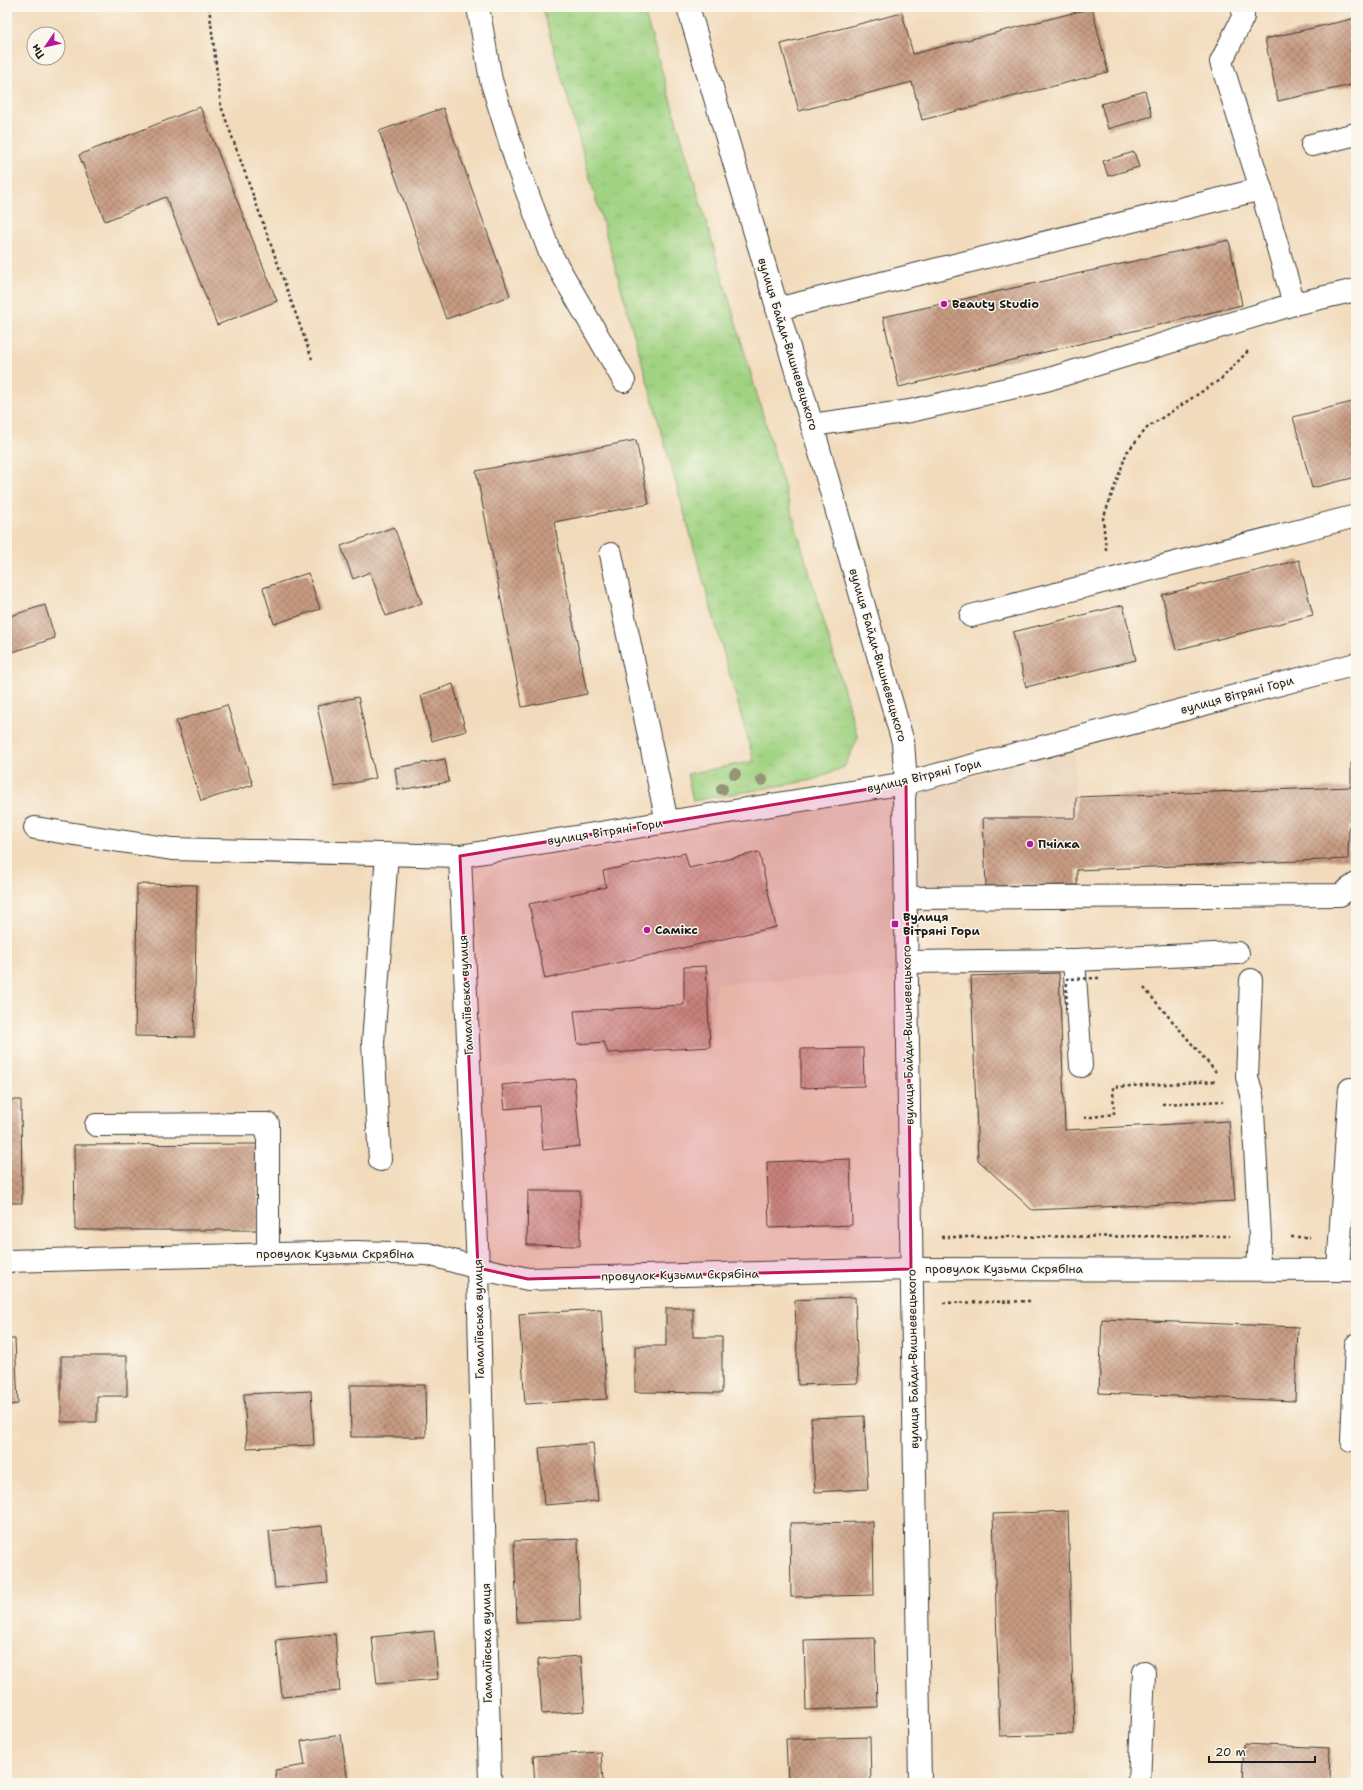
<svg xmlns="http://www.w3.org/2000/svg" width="1363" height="1790" viewBox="0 0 1363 1790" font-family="'Shantell Sans',sans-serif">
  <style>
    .built { fill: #e7cfb6 }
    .grass { fill: url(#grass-tufts); stroke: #5e7850 }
    .building { fill: url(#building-cross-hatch) }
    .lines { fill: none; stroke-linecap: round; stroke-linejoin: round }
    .minor-casing { stroke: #3c3934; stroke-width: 24 }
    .path { stroke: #3c3934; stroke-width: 2.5; stroke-dasharray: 3 3; stroke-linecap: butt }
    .minor { stroke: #fff; stroke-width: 22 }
    .path-bridge { stroke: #3c3934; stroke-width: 2.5; stroke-dasharray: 3 3; stroke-linecap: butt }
    .tree { fill: #969578 }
    .marked { fill: #c2185b; fill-opacity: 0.2; stroke: #c2185b; stroke-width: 3; stroke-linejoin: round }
    .poi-dot { fill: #b5179e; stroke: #fbf7ec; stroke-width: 1.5 }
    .labels { text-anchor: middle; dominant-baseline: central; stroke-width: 3; stroke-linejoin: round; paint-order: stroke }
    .poi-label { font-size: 12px; font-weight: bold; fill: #1c1c1c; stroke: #fbf7ec; text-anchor: start }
    .street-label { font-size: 12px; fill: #1c1c1c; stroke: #fbf7ec }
  </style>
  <defs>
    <pattern id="grass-tufts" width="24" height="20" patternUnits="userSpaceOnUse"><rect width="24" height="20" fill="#a1d383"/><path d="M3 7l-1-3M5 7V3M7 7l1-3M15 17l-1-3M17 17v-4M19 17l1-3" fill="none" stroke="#8ab571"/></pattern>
    <pattern id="building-cross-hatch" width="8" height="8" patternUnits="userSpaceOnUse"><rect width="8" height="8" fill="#c89b82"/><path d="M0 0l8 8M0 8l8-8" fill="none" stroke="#a27e6a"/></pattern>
  </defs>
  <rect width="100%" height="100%" fill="#fbf7ec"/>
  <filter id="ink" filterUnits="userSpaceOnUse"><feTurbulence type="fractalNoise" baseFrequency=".025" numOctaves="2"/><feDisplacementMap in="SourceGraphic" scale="8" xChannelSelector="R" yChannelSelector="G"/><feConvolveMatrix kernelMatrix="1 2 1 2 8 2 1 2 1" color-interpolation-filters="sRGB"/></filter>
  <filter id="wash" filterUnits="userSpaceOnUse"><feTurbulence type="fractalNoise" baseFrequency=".012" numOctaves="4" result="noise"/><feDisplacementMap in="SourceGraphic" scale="16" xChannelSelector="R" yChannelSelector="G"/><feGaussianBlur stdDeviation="0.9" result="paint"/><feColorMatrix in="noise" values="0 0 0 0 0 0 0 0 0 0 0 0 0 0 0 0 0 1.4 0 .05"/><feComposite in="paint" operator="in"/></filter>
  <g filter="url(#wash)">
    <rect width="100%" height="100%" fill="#f2dbbc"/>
    <!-- built -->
    <g class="built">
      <polygon points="1074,749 1077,890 920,895 917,800 924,789"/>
      <polygon points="891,796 899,972 716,984 710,1053 492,1068 475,896 492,869"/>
    </g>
    <!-- grass -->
    <polygon class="grass" points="542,7 643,7 858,738 844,767 812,780 693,801 687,774 754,761"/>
    <g id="blocks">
      <!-- building -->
      <g class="building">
        <polygon points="1092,8 1108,72 922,120 912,82 799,111 781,44 902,13 913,54"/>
        <polygon points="1356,18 1356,84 1278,101 1265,39"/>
        <polygon points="1145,91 1152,116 1108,129 1101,104"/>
        <polygon points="200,107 277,301 217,325 166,197 105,221 79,155"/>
        <polygon points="443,108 510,296 446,319 379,131"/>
        <polygon points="1134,152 1139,167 1108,176 1103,161"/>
        <polygon points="1229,240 1242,305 899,387 883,317"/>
        <polygon points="1356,401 1356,477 1312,488 1293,417"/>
        <polygon points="636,440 649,504 554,522 587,694 522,707 476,471"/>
        <polygon points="394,527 422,603 386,616 370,572 353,579 341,546"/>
        <polygon points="1299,560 1313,615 1176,650 1162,595"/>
        <polygon points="308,573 320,609 274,624 263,588"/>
        <polygon points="45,605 55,638 7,654 7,617"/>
        <polygon points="1123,605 1136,660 1026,687 1013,632"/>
        <polygon points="453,684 466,731 432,741 421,695"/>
        <polygon points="358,697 376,778 335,787 317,706"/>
        <polygon points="227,705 253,785 201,801 176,721"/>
        <polygon points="445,759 449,782 398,790 395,768"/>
        <polygon points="1356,762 1356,826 1349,826 1348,859 1077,870 1077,885 986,886 983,818 1076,818 1076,797 1351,787 1351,763"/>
        <polygon points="759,852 776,927 545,979 529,904 606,887 603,871 685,853 689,868"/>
        <polygon points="137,884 197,885 194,1037 135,1036"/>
        <polygon points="706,966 710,1047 608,1053 604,1042 578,1044 574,1011 684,1005 684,967"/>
        <polygon points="1059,973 1065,1130 1229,1121 1235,1201 1032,1210 978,1160 971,976"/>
        <polygon points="863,1048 864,1086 801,1088 801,1049"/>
        <polygon points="574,1078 580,1146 543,1150 539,1106 505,1109 502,1085"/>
        <polygon points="7,1100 21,1100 22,1203 7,1203"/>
        <polygon points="258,1144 258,1230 75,1230 74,1145"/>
        <polygon points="850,1159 852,1225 769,1228 767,1162"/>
        <polygon points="528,1191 580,1191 580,1246 527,1245"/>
        <polygon points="855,1297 858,1383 798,1385 795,1300"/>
        <polygon points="666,1308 693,1308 693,1337 722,1337 722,1393 635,1392 635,1346 666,1346"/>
        <polygon points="601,1309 607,1399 525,1404 519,1314"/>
        <polygon points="1102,1319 1298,1327 1295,1401 1099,1393"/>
        <polygon points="7,1339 15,1339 18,1404 7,1405"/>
        <polygon points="61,1356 127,1356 127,1396 97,1396 97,1422 61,1422"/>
        <polygon points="350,1385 425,1385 426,1437 351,1437"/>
        <polygon points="311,1391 314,1445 247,1448 244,1394"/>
        <polygon points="864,1416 868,1489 815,1492 811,1418"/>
        <polygon points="593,1443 598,1501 544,1505 539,1448"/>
        <polygon points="1068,1511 1074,1734 1000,1736 993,1514"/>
        <polygon points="873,1522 874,1595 791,1597 790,1523"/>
        <polygon points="322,1526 328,1583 275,1588 269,1531"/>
        <polygon points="578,1539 580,1620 517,1622 514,1541"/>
        <polygon points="434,1631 438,1679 377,1684 372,1637"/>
        <polygon points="335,1634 340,1691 282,1697 276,1640"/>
        <polygon points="875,1638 877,1707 806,1710 804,1640"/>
        <polygon points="581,1656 585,1711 542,1714 538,1659"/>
        <polygon points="341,1735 348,1783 277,1783 275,1770 305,1765 301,1741"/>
        <polygon points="870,1737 871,1783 788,1783 786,1739"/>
        <polygon points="1244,1744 1330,1748 1329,1783 1242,1783"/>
        <polygon points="601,1752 603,1783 535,1783 533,1756"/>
      </g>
    </g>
  </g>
  <g filter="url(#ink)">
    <use href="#blocks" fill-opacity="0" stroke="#3c3934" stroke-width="1"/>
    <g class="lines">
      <!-- minor casing -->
      <g class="minor-casing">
        <g id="minor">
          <polyline points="478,7 491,80 519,171 550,253 624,381"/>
          <polyline points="688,7 812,425 903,742 906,783 904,798 920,1783"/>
          <polyline points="1243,7 1243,17 1221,62 1261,189 1294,304 1356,290"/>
          <polyline points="1312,145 1356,134"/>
          <polyline points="777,309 1261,189"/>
          <polyline points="812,425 910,411 1046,380 1294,304"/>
          <polyline points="611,554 667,822"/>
          <polyline points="971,616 1356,516"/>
          <polyline points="35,828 172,849 460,856 906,783 1356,664"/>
          <polyline points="460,856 478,1268 490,1783"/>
          <polyline points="906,898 1340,895 1356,884"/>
          <polyline points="1074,960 1238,953"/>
          <polyline points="907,962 1074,960 1081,1066"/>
          <polyline points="1251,980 1247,1077 1252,1094 1260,1236 1258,1269"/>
          <polyline points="96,1125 268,1124 268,1254"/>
          <polyline points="380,1160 373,1043 387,854"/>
          <polyline points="7,1261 355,1252 428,1254 478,1268 528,1279 911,1269 1356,1270"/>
          <polyline points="1338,1270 1350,1089 1356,1089"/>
          <polyline points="1356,1345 1352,1440 1356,1440"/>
          <polyline points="1139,1783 1144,1672"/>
        </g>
      </g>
      <!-- path -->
      <g class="path">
        <polyline points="209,7 221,106 312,359"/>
        <polyline points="1106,550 1103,519 1127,452 1148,427 1221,379 1249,350"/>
        <polyline points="1144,988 1216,1072"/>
        <polyline points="1162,1104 1223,1101"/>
        <polyline points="1084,1118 1114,1114 1113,1087 1217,1081"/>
        <polyline points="941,1237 1230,1236"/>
        <polyline points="1291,1237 1310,1237"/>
        <polyline points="943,1303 1032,1301"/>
      </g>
      <!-- minor -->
      <use href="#minor" class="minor"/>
      <!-- path-bridge -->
      <polyline class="path-bridge" points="1066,1010 1067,979 1100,978"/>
    </g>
    <!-- trees -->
    <g class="tree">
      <circle cx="735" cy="774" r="6"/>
      <circle cx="762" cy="780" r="6"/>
      <circle cx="722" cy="789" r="6"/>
    </g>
  </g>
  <!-- marked area -->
  <path class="marked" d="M906,783l5,486 -383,10 -50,-11 -18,-412z"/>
  <!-- markers -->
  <g class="poi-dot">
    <circle cx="944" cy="304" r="4"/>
    <circle cx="1030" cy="844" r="4"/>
    <rect x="891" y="920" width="8" height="8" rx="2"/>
    <circle cx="647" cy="930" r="4"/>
  </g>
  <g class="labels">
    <!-- poi labels -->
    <g class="poi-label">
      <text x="952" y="304">Beauty Studio</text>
      <text x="1038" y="844">Пчілка</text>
      <text x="903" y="917">Вулиця<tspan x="903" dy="14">Вітряні Гори</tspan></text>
      <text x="655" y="930">Самікс</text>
    </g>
    <!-- street labels -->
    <g class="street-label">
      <text transform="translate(788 344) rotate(73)">вулиця Байди-Вишневецького</text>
      <text transform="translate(878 655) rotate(74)">вулиця Байди-Вишневецького</text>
      <text transform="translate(1237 695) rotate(-15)">вулиця Вітряні Гори</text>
      <text transform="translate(924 776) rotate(-13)">вулиця Вітряні Гори</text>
      <text transform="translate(605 832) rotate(-9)">вулиця Вітряні Гори</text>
      <text transform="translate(466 995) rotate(-93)">Гамаліївська вулиця</text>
      <text transform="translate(908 1035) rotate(-91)">вулиця Байди-Вишневецького</text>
      <text x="335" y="1254">провулок Кузьми Скрябіна</text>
      <text x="1004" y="1269">провулок Кузьми Скрябіна</text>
      <text transform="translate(680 1275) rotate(-1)">провулок Кузьми Скрябіна</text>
      <text transform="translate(479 1319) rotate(-91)">Гамаліївська вулиця</text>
      <text transform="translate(913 1359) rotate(-91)">вулиця Байди-Вишневецького</text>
      <text transform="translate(487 1643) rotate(-91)">Гамаліївська вулиця</text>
    </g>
  </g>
  <!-- margin -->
  <rect width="1363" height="1790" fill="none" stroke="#fbf7ec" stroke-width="24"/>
  <!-- north arrow -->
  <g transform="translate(46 46) rotate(236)"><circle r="19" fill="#fbf7ec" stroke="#a29f99"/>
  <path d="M0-3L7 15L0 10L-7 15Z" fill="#b5179e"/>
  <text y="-6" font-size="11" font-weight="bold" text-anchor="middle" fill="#1c1c1c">Пн</text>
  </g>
  <!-- scale -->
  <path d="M1209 1756v6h106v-6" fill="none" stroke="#1c1c1c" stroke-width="2"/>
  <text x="1215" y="1756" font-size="12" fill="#1c1c1c" stroke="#fbf7ec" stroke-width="3" paint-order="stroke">20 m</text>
</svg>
